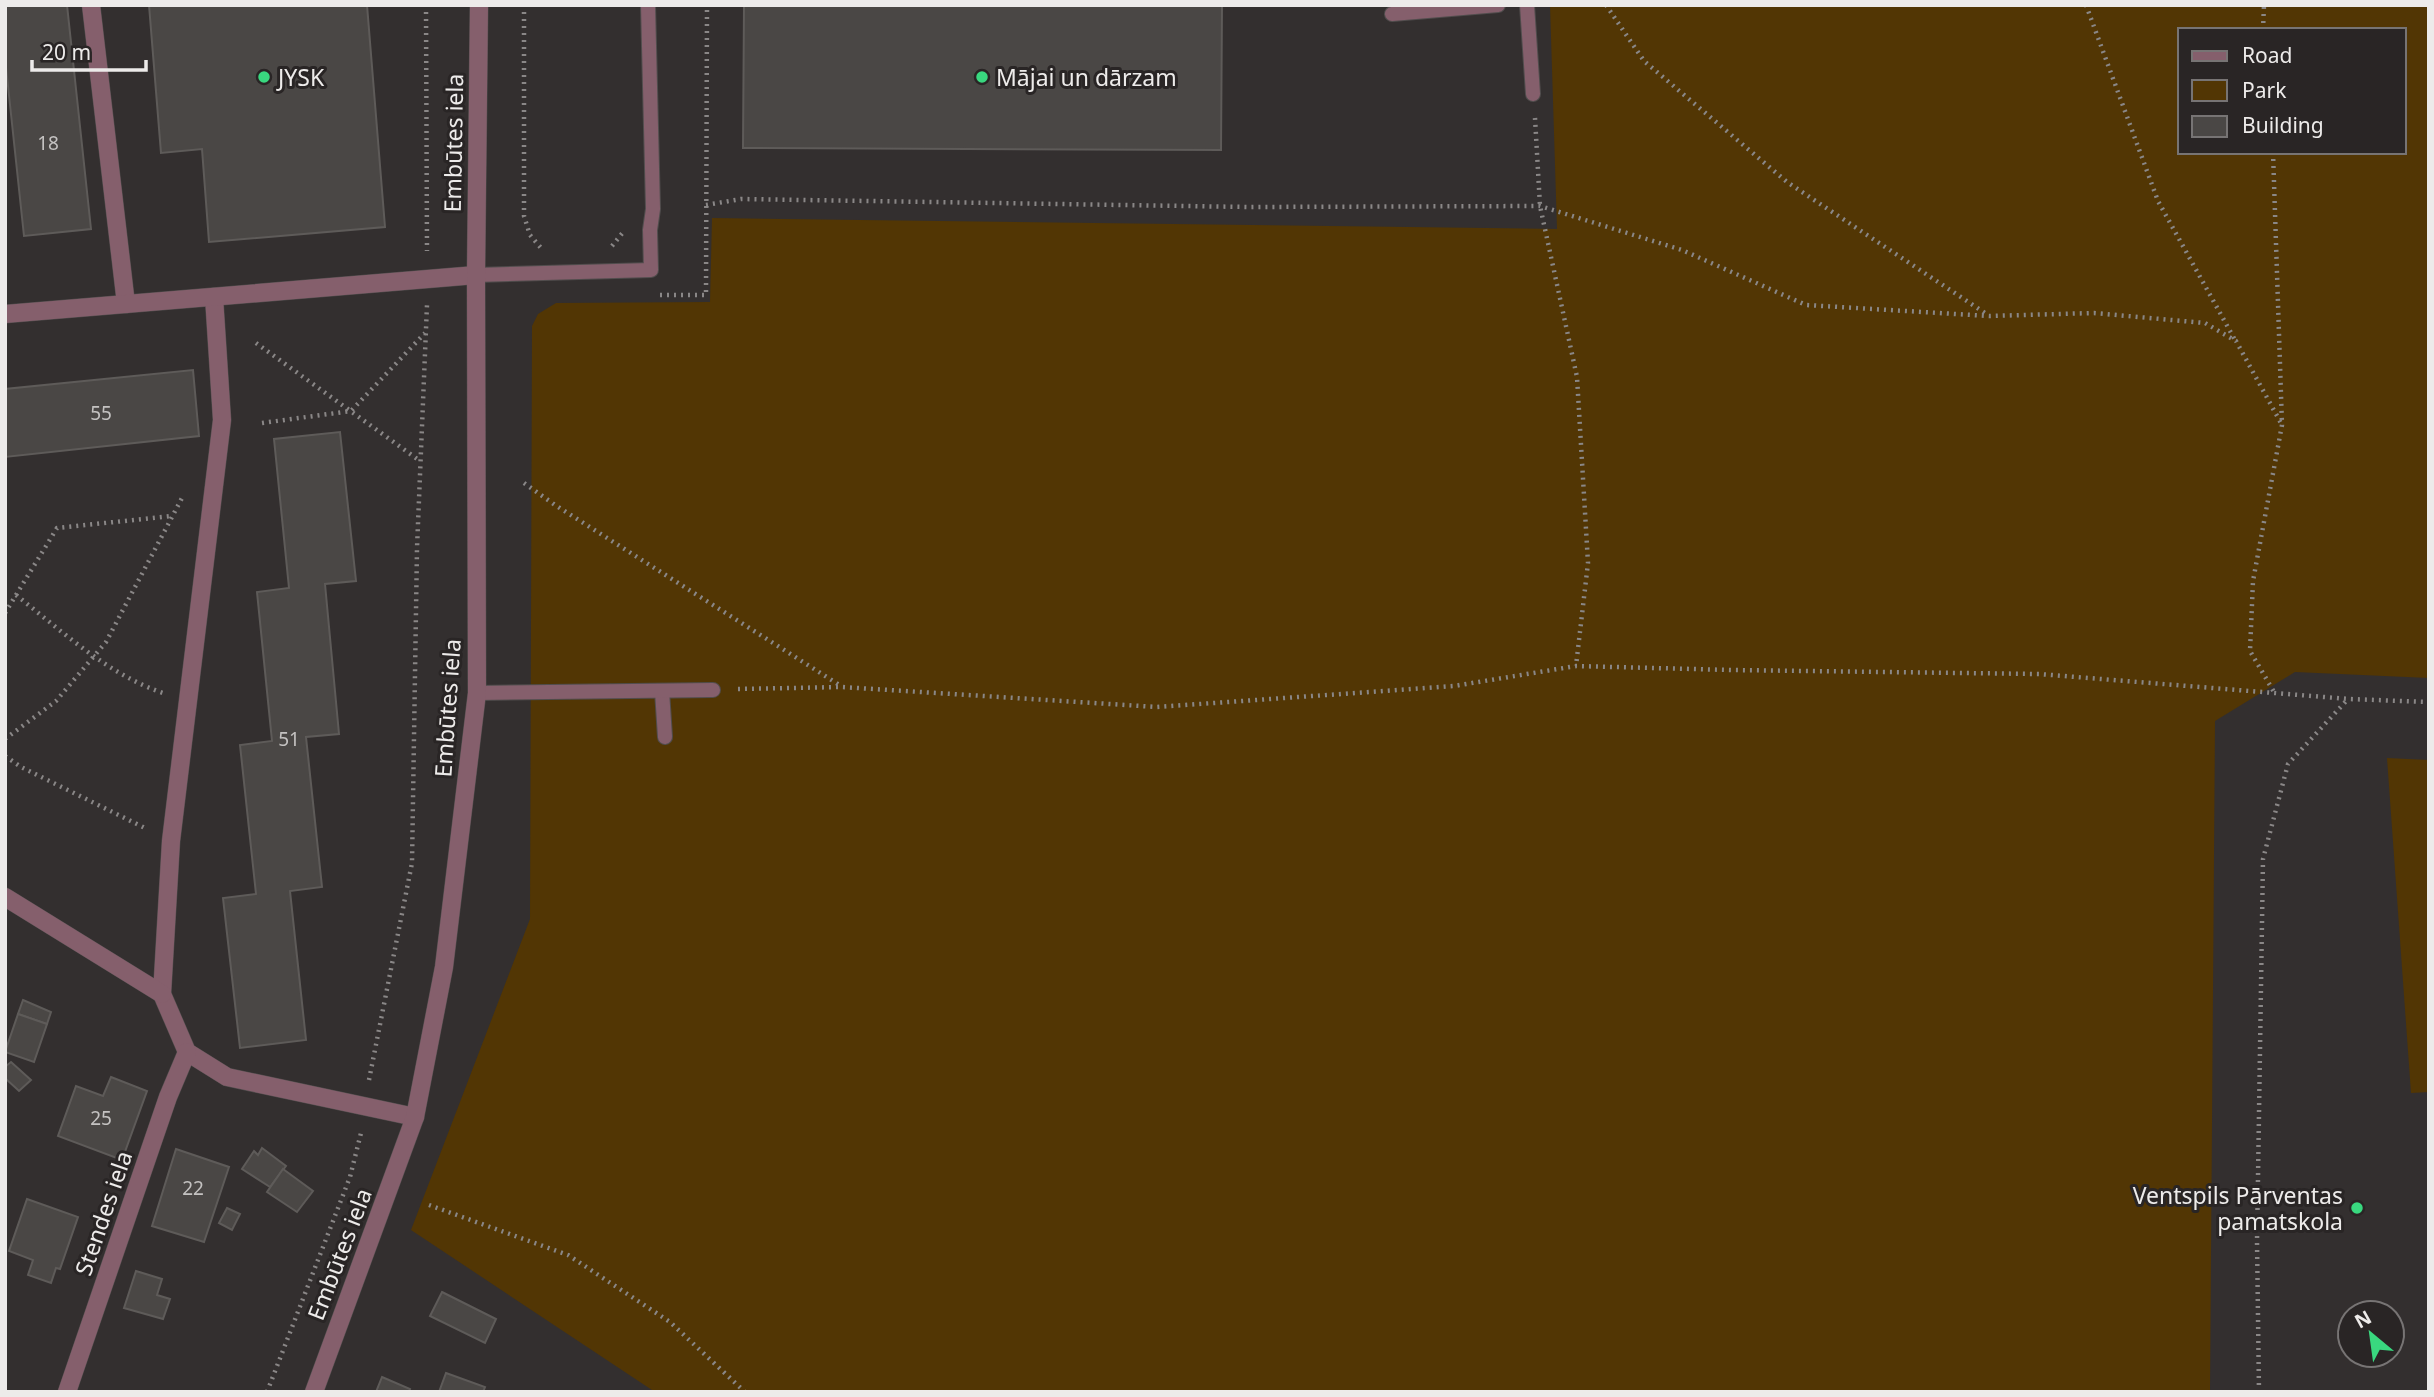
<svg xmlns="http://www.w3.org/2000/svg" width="2434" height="1397" viewBox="0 0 2434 1397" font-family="'Noto Sans',sans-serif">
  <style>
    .green { fill: #523604; fill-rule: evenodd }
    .building { fill: #4a4745; stroke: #5e5b59; stroke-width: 2 }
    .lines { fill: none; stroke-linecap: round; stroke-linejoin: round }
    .service-casing { stroke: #514d4d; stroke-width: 16 }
    .minor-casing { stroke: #514d4d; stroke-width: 19 }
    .tertiary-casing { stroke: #514d4d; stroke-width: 19 }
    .path { stroke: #8a8787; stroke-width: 4.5; stroke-dasharray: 2 5; stroke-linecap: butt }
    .service { stroke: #855f6c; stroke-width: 14 }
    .minor { stroke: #855f6c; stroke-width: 18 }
    .tertiary { stroke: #855f6c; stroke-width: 18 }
    .poi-dot { fill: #39d87f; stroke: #292525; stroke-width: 2.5 }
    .labels { text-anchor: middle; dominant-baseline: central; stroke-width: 6; stroke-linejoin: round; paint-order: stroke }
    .number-label { font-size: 19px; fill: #c4c2c1 }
    .poi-label { font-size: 23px; fill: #edebea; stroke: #292525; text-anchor: start }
    .street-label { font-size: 23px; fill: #edebea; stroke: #292525 }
  </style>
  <rect width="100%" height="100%" fill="#332f2f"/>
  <!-- green -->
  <g class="green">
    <path d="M1550,5h879v673l-134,-6 -80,49 -5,671h-1555l-244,-162 119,-311 2,-593 6,-12 18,-11 154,-1 2,-84 845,11zM2180,30h224v122h-224z"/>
    <polygon points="2387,758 2429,760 2429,1092 2411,1093"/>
  </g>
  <!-- building -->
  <g class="building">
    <polygon points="5,5 67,5 91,229 24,236 5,58"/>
    <polygon points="149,5 367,5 385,227 209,242 202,149 161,153"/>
    <polygon points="744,5 1222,5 1221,150 743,148"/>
    <polygon points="193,370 199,436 5,457 5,389"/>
    <polygon points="340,432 356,581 325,584 339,734 306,737 322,887 290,891 306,1040 240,1048 223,898 256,894 240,745 272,741 257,592 289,588 274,439"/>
    <polygon points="23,1000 51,1012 47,1024 18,1014"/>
    <polygon points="18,1014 47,1024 34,1062 5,1052"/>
    <polygon points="11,1062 31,1080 19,1091 5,1078 5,1067"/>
    <polygon points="111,1077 147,1091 122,1160 58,1136 76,1086 103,1096"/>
    <polygon points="262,1148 286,1166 270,1187 242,1169 254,1151 258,1155"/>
    <polygon points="176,1149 229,1167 204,1242 152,1226"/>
    <polygon points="283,1169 313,1191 297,1212 267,1192"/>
    <polygon points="27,1199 78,1217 60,1269 56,1268 51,1283 28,1275 33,1260 9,1251"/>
    <polygon points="227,1208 240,1214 232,1230 219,1223"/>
    <polygon points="136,1271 162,1279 157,1295 170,1299 163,1319 124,1308"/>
    <polygon points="442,1292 496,1319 485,1343 430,1316"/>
    <polygon points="446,1373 485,1387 483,1392 439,1392"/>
    <polygon points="382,1377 410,1389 409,1392 376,1392"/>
  </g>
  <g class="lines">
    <!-- service casing -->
    <g class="service-casing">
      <g id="service">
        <polyline points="1527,5 1533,94"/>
        <polyline points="1392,14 1498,5"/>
        <polyline points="476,275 651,270 650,230 653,209 648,5"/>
        <polyline points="662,691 665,737"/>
        <polyline points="477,693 713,690"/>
      </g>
    </g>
    <!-- minor casing -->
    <g class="minor-casing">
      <g id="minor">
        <polyline points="91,5 126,304"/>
        <polyline points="214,297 222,420 171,841 162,994 187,1052 227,1077 415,1117"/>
        <polyline points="5,314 476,275"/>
        <polyline points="5,897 162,994"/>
        <polyline points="67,1392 168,1097 187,1052"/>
      </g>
    </g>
    <!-- tertiary casing -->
    <g class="tertiary-casing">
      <polyline id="tertiary" points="314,1392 415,1117 444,967 477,693 476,275 479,5"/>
    </g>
    <!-- path -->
    <g class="path">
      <polyline points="426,5 427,251"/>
      <polyline points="524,5 524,216 530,235 541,248"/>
      <polyline points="1606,5 1644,61 1787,182 1988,315"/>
      <polyline points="2086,5 2158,201 2235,340"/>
      <polyline points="2263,30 2264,5"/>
      <polyline points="1535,118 1540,206 1577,377 1588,563 1576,666"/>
      <polyline points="2273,152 2282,425 2253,581 2250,651 2274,692"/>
      <polyline points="706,205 741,199 1248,207 1540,206 1682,250 1806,305 1989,316 2094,313 2205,323 2236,341 2282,425"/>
      <polyline points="612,246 624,231"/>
      <polyline points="660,295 706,295 707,5"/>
      <polyline points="256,343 420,461"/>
      <polyline points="262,423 351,411 425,333"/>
      <polyline points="524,483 555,505 841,686"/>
      <path d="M16,595c46,36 91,79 147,98"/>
      <polyline points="5,613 57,528 172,516"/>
      <polyline points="738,689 842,687 1157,707 1454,686 1576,666 1731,670 2039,674 2349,699 2429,702"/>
      <polyline points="5,739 56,701 106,642 182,498"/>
      <polyline points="5,756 21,767 145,828"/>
      <polyline points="369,1080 412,863 417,548 427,305"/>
      <polyline points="429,1205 568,1255 670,1322 745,1392"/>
      <polyline points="267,1392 350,1177 361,1133"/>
      <polyline points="2259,1392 2257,1241 2263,859 2288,764 2348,699"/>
    </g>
    <!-- service -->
    <use href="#service" class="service"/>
    <!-- minor -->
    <use href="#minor" class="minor"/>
    <!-- tertiary -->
    <use href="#tertiary" class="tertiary"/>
  </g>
  <!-- markers -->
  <g class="poi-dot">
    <circle cx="264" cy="77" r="7"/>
    <circle cx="982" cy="77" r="7"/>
    <circle cx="2357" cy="1208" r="7"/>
  </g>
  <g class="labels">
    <!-- number labels -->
    <g class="number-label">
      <text x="48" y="143">18</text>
      <text x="101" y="413">55</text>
      <text x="289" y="739">51</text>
      <text x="101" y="1118">25</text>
      <text x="193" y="1188">22</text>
    </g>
    <!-- poi labels -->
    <g class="poi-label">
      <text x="278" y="77">JYSK</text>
      <text x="996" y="77">Mājai un dārzam</text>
      <text x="2343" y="1195" text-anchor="end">Ventspils Pārventas<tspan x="2343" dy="26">pamatskola</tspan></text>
    </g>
    <!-- street labels -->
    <g class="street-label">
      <text transform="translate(453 143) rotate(-89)">Embūtes iela</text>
      <text transform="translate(447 708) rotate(-86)">Embūtes iela</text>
      <text transform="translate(103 1213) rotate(-71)">Stendes iela</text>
      <text transform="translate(339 1254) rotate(-69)">Embūtes iela</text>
    </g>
  </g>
  <!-- border -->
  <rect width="2434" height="1397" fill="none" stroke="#edebea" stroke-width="14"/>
  <!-- legend -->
  <rect x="2178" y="28" width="228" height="126" fill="#292525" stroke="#777474" stroke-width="2"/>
  <rect x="2192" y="51" width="35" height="10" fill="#855f6c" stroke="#777474" stroke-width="2"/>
  <text x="2242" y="63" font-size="21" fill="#edebea">Road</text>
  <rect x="2192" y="80" width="35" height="21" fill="#523604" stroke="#777474" stroke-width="2"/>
  <text x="2242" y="98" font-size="21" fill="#edebea">Park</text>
  <rect x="2192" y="116" width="35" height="21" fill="#4a4745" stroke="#777474" stroke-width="2"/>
  <text x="2242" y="133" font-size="21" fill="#edebea">Building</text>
  <!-- north arrow -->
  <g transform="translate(2371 1334) rotate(331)"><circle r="33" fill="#292525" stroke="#777474" stroke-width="2"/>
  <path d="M0-5L12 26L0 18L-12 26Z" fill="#39d87f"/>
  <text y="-10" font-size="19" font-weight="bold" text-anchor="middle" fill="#edebea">N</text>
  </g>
  <!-- scale -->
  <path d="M32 60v10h114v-10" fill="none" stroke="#edebea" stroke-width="3.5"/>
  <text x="42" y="60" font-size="21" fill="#edebea" stroke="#292525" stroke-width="5" paint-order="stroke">20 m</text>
</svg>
